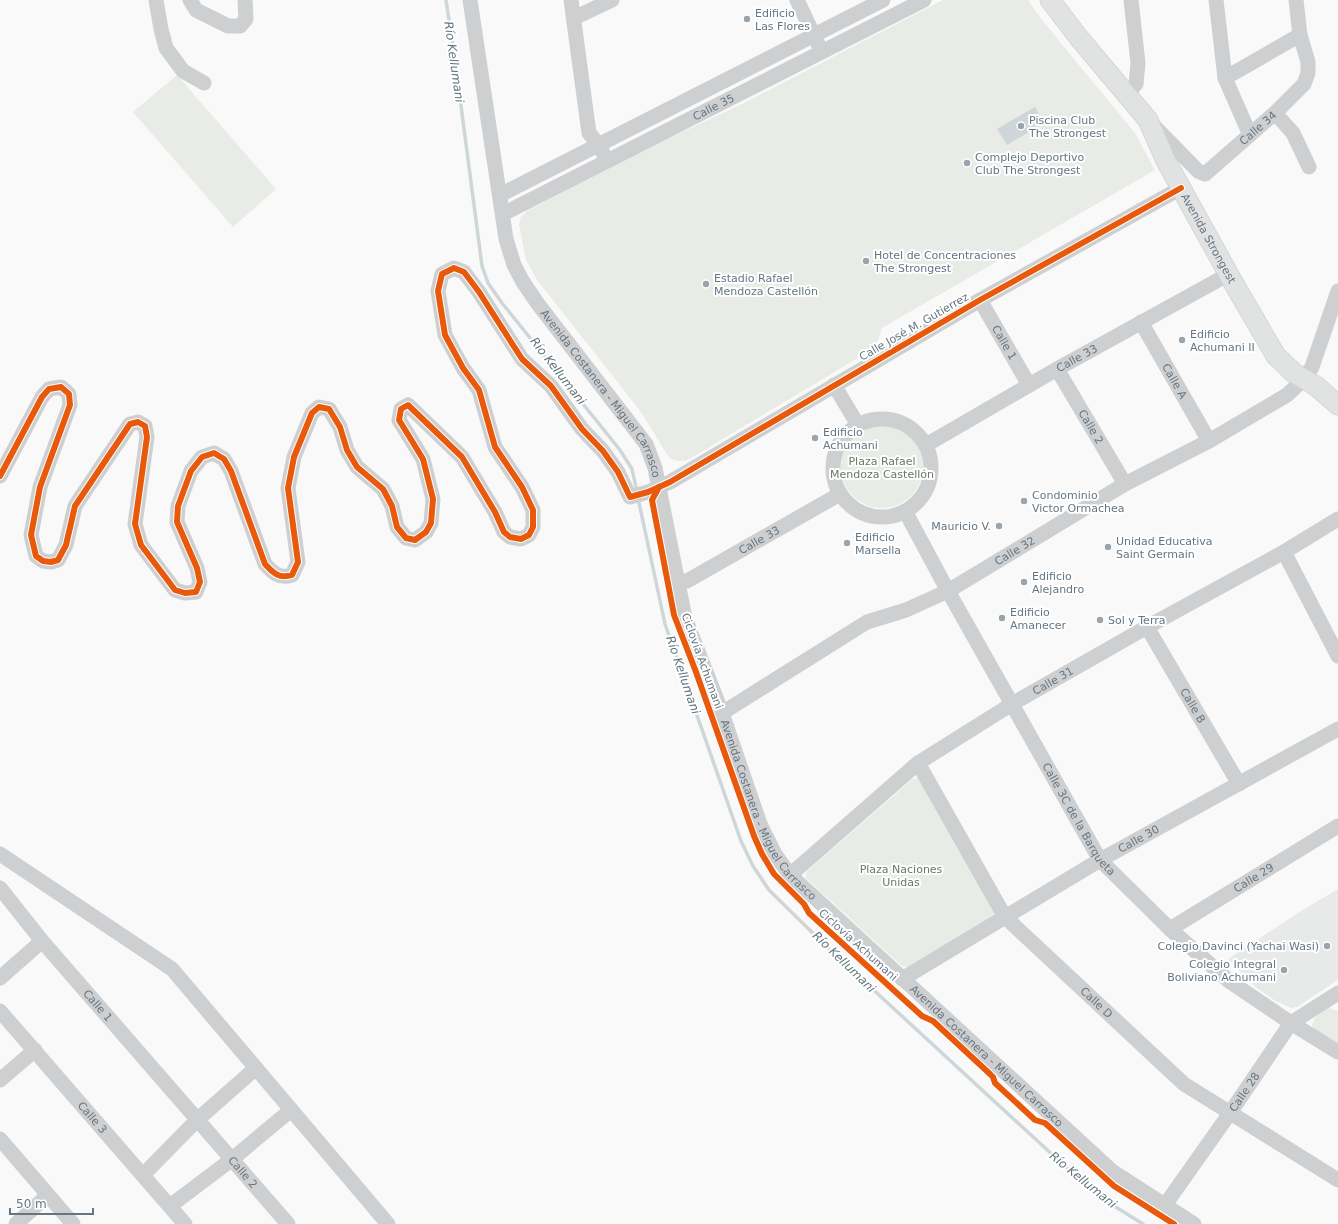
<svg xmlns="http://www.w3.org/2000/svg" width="1338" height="1224" viewBox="0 0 1338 1224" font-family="'DejaVu Sans',sans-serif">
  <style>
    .built { fill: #e8e9e9 }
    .green { fill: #e8ebe6 }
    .water { fill: #ced6d9 }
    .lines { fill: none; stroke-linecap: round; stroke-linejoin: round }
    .stream { stroke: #ced6d9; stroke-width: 3.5 }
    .major-casing { stroke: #d5d6d7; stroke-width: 21 }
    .minor { stroke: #cecfd0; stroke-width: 15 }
    .major { stroke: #e1e2e2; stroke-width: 19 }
    .cycleway-casing { stroke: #fff; stroke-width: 8 }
    .cycleway { stroke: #e8590c; stroke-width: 6 }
    .poi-dot { fill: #99a4ac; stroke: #fff; stroke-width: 1.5 }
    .labels { text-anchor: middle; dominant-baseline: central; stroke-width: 4; stroke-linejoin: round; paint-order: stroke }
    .poi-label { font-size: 11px; fill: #657683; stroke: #fff; text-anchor: start }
    .street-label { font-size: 11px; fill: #657683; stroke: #fff }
    .park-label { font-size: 11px; fill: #687a64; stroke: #fff }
    .water-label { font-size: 12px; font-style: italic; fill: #60757c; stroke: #fff }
  </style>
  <rect width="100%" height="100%" fill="#f9f9f9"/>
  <!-- built -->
  <polygon class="built" points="1338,889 1338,980 1297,1007 1291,1008 1274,1000 1254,986 1228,959 1298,913"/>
  <!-- green -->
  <g class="green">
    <polygon points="943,0 1028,0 1042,20 1135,133 1155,170 882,328 876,347 691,458 685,461 678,461 671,459 666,453 653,431 638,408 537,280 526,260 519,224 521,217 527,211 629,157 742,104"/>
    <polygon points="177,75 276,189 233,227 133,112"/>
    <circle cx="882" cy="467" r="41"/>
    <polygon points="919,778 995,910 994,916 907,967 902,966 806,878 806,872 913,779"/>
    <path d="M1329,1008l9,3v36l-21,-14 -5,-7c2,-10 8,-13 17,-18z"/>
  </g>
  <!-- water -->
  <polygon class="water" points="1035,107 1044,123 1007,145 997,129"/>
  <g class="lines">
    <!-- stream -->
    <g class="stream">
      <polyline points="446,0 455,60 482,266 488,283 502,303 620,450 632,469 637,492"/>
      <polyline points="638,498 665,624 741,841 753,866 769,890 828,948 1069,1170 1106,1201 1143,1224"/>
    </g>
    <!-- major casing -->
    <g class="major-casing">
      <g id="major">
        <path id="s19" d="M1050,0l29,38 69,82 18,41 68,123 42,72 18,17 22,13 22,19"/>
      </g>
    </g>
    <!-- minor -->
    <g class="minor">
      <polyline points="156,0 161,29 166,48 183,71 204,83"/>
      <polyline points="190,0 196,10 228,26 240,26 246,19 245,0"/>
      <path id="s1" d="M470,0l36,239 8,26 9,17 15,22 108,140 9,24 30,150 37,95 38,111 15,30 15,21 322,296 82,53"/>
      <polyline points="571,0 589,133 599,145 603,153"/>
      <polyline points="797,0 818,44"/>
      <polyline points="1216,0 1225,78 1250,135"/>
      <polyline points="574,18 612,0"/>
      <polyline points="1225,78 1300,35"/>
      <polyline points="1126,94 1136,84 1138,63 1131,0"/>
      <polyline points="1275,113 1293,133 1309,167"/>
      <path id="s2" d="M1153,125l45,46 7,3 70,-61 29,-29 4,-11v-11l-8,-27 -4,-35"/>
      <polyline points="500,195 883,0"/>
      <path id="s3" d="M503,214l421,-214"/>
      <path id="s4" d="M980,300l49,85"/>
      <path id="s5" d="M1141,322l68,119"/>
      <path id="s6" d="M1057,369l68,115"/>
      <polyline points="834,385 858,425"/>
      <circle cx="882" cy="468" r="49"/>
      <path id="s7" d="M926,445l131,-76 172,-95"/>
      <path d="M0,476l42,-79 7,-8 12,-2 8,7 1,11 -30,82 -9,48 5,21 7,5 8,1 7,-2 8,-15 9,-39 55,-82 8,-2 7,4 2,11 -12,87 6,21 34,45 10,3 11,-1 4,-10 -3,-14 -20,-46 1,-16 13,-35 11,-14 12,-4 10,6 7,12 34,93c8,9 14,15 27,11l6,-13 -10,-74 6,-31 18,-44 7,-6 10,2 11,18 7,23 10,17 26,22 9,17 5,21 9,11 9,2 11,-8 5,-9 2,-24 -10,-40 -24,-39 2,-11 7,-4 54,52 33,55 9,20 6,5 11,2 8,-4 4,-8v-17l-11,-23 -27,-40 -16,-57 -16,-22 -18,-33 -7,-44 4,-17 12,-6 10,4 15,20 43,67 29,27 31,43 21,22 15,21 12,25 18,-5 22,-10 310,-182 201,-112"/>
      <path id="s8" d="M905,511l43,80 152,269 70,69 59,52 62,42 47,29"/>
      <polyline points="1284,552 1338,656"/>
      <path id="s9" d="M677,582l10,-1 153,-87"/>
      <path id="s10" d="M1147,627l92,157"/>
      <path id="s11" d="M722,713l145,-91 39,-12 42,-19 177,-107 84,-43 78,-46 17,-16 8,-12 26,-76"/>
      <path id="s12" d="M918,763l87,154 179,167 154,96"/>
      <polyline points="0,854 172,969 388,1224"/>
      <path id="s13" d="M790,875l128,-112 94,-59 135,-77 137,-75 54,-33"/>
      <path id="s14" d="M0,888l42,53 246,283"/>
      <path id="s15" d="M1170,929l168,-103"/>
      <polyline points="0,978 42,941"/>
      <path id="s16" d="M902,979l198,-119 238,-131"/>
      <path id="s17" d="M0,1011l185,213"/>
      <polyline points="0,1080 35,1050"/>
      <polyline points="0,1139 73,1224"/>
      <polyline points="143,1175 197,1120 256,1068"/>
      <path id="s18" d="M1165,1205l65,-92 61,-90 47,-30"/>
      <polyline points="170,1206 231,1160 291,1110"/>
      <polyline points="16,1224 48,1195"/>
    </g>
    <!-- major -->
    <use href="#major" class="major"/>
    <!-- cycleway casing -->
    <g class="cycleway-casing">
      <g id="cycleway">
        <path d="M0,476l42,-79 7,-8 12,-2 8,7 1,11 -30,82 -9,48 5,21 7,5 8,1 7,-2 8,-15 9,-39 55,-82 8,-2 7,4 2,11 -12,87 6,21 34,45 10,3 11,-1 4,-10 -3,-14 -20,-46 1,-16 13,-35 11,-14 12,-4 10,6 7,12 34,93c8,9 14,15 27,11l6,-13 -10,-74 6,-31 18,-44 7,-6 10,2 11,18 7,23 10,17 26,22 9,17 5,21 9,11 9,2 11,-8 5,-9 2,-24 -10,-40 -24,-39 2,-11 7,-4 54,52 33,55 9,20 6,5 11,2 8,-4 4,-8v-17l-11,-23 -27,-40 -16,-57 -16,-22 -18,-33 -7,-44 4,-17 12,-6 10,4 15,20 43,67 29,27 31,43 21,22 15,21 12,25 18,-5 22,-10 310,-182 201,-112"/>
        <polyline points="659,487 652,500 674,615 696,672 754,836 762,854 774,874 804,904 809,913 922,1016 933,1021 990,1074 993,1077 995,1083 1035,1120 1045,1123 1114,1186 1174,1224"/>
      </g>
    </g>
    <!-- cycleway -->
    <use href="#cycleway" class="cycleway"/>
  </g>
  <!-- markers -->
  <g class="poi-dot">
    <circle cx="747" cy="19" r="4"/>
    <circle cx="1021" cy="126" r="4"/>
    <circle cx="967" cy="163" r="4"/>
    <circle cx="866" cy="261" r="4"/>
    <circle cx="706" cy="284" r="4"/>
    <circle cx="1182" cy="340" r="4"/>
    <circle cx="815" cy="438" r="4"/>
    <circle cx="1024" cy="501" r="4"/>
    <circle cx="999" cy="526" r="4"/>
    <circle cx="847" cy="543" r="4"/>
    <circle cx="1108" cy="547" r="4"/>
    <circle cx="1024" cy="582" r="4"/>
    <circle cx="1002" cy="618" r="4"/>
    <circle cx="1100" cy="620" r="4"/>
    <circle cx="1327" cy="946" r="4"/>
    <circle cx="1284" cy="970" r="4"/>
  </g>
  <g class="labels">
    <!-- poi labels -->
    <g class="poi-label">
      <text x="755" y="13">Edificio<tspan x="755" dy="13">Las Flores</tspan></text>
      <text x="1029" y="120">Piscina Club<tspan x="1029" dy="13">The Strongest</tspan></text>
      <text x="975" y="157">Complejo Deportivo<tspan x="975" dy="13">Club The Strongest</tspan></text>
      <text x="874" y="255">Hotel de Concentraciones<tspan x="874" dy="13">The Strongest</tspan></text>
      <text x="714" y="278">Estadio Rafael<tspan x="714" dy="13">Mendoza Castellón</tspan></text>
      <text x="1190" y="334">Edificio<tspan x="1190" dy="13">Achumani II</tspan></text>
      <text x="823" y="432">Edificio<tspan x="823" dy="13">Achumani</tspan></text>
      <text x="1032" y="495">Condominio<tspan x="1032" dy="13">Victor Ormachea</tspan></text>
      <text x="991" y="526" text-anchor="end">Mauricio V.</text>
      <text x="855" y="537">Edificio<tspan x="855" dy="13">Marsella</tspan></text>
      <text x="1116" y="541">Unidad Educativa<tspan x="1116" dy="13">Saint Germain</tspan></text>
      <text x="1032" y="576">Edificio<tspan x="1032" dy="13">Alejandro</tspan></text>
      <text x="1010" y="612">Edificio<tspan x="1010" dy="13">Amanecer</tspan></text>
      <text x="1108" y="620">Sol y Terra</text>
      <text x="1319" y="946" text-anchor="end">Colegio Davinci (Yachai Wasi)</text>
      <text x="1276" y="964" text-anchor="end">Colegio Integral<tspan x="1276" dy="13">Boliviano Achumani</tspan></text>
    </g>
    <!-- street labels -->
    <g class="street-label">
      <text stroke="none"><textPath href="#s3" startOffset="236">Calle 35</textPath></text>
      <text stroke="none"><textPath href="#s2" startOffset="142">Calle 34</textPath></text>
      <text stroke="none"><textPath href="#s19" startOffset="288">Avenida Strongest</textPath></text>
      <text transform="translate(914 327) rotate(-30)">Calle José M. Gutierrez</text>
      <text stroke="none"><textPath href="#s4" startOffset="49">Calle 1</textPath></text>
      <text stroke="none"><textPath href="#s7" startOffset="174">Calle 33</textPath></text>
      <text stroke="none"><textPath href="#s5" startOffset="68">Calle A</textPath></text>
      <text stroke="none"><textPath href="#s1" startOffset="425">Avenida Costanera - Miguel Carrasco</textPath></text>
      <text stroke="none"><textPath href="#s6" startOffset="67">Calle 2</textPath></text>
      <text stroke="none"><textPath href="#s9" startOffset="93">Calle 33</textPath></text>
      <text stroke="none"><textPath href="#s11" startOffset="336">Calle 32</textPath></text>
      <text transform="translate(702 661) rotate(70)">Ciclovía Achumani</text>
      <text stroke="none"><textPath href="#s13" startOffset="328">Calle 31</textPath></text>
      <text stroke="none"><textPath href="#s10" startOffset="91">Calle B</textPath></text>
      <text stroke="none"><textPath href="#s1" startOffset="881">Avenida Costanera - Miguel Carrasco</textPath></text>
      <text stroke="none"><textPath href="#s8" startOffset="354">Calle 3C de la Barqueta</textPath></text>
      <text stroke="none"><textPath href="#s16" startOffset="275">Calle 30</textPath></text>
      <text stroke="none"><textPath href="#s15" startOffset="98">Calle 29</textPath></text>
      <text transform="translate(858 945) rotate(42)">Ciclovía Achumani</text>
      <text stroke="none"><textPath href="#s12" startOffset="302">Calle D</textPath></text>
      <text stroke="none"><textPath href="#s14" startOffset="153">Calle 1</textPath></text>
      <text stroke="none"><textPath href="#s1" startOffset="1216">Avenida Costanera - Miguel Carrasco</textPath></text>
      <text stroke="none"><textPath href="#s18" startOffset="138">Calle 28</textPath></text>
      <text stroke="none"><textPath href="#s17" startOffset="141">Calle 3</textPath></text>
      <text stroke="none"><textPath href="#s14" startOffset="374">Calle 2</textPath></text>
    </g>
    <!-- park labels -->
    <g class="park-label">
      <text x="882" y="461">Plaza Rafael<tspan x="882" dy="13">Mendoza Castellón</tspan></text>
      <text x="901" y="869">Plaza Naciones<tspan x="901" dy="13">Unidas</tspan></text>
    </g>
    <!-- water labels -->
    <g class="water-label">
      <text transform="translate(454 62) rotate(82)">Río Kellumani</text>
      <text transform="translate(558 371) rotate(52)">Río Kellumani</text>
      <text transform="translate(683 675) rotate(71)">Río Kellumani</text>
      <text transform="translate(844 962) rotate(44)">Río Kellumani</text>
      <text transform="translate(1083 1180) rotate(39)">Río Kellumani</text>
    </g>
  </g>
  <!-- scale -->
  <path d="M10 1208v6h83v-6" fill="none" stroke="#657683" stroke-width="2"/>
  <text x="16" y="1208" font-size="12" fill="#657683" stroke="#ffffff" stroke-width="3" paint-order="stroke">50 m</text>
</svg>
